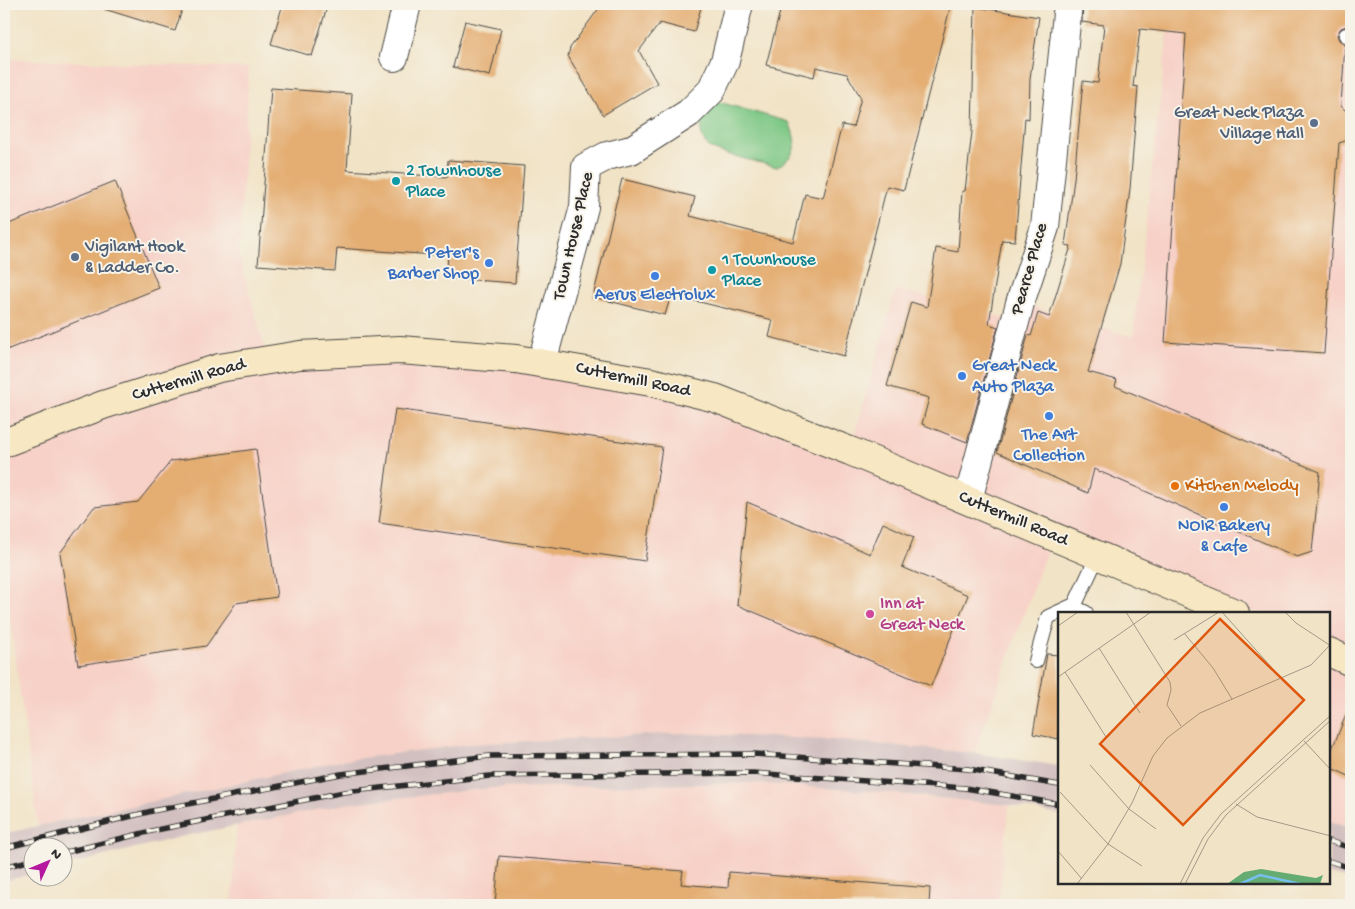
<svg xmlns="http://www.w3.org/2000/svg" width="1355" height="909" viewBox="0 0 1355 909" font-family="'Gochi Hand',sans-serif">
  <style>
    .built { fill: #f7d1c7 }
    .industrial { fill: #d2bfc0 }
    .green { fill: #7cc784; stroke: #547958 }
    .building { fill: #e4ae73 }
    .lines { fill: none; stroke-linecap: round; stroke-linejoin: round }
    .lane-casing { stroke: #494742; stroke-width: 16 }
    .street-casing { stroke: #494742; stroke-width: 30 }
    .secondary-casing { stroke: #494742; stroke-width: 30 }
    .lane { stroke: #fff; stroke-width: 14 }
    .street { stroke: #fff; stroke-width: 28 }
    .secondary { stroke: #f7e8c3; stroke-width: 28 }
    .rail-casing { stroke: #2b2b2b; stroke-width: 5.5 }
    .rail { stroke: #f7f3e8; stroke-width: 4; stroke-dasharray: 11; stroke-linecap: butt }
    .service-dot { fill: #5c6f8a; stroke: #f7f3e8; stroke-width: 2 }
    .culture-dot { fill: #0f9aa8; stroke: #f7f3e8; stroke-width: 2 }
    .shop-dot { fill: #3f7fe0; stroke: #f7f3e8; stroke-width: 2 }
    .food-dot { fill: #e8710a; stroke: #f7f3e8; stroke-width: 2 }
    .hotel-dot { fill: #d1479c; stroke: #f7f3e8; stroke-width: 2 }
    .labels { text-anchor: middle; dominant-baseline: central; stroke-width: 4; stroke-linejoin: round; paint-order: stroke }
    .service-label { font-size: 18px; fill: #4e5e75; stroke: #f7f3e8; text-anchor: end }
    .culture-label { font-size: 18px; fill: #0d838f; stroke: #f7f3e8; text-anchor: start }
    .street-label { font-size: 18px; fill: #2b2b2b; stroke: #f7f3e8 }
    .shop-label { font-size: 18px; fill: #366cbe; stroke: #f7f3e8 }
    .food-label { font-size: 18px; fill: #c56008; stroke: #f7f3e8; text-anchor: start }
    .hotel-label { font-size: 18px; fill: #b23c85; stroke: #f7f3e8; text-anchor: start }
    .inset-river { fill: none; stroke: #77bfef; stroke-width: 2.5 }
    .inset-road { fill: none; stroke: #a29988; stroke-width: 1 }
    .view { fill: #df570e; fill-opacity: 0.15; stroke: #df570e; stroke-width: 2.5 }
    .inset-edge { fill: none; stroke: #2b2b2b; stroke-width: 2.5 }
  </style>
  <rect width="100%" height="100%" fill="#f7f3e8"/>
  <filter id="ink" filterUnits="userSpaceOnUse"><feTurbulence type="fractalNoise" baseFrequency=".02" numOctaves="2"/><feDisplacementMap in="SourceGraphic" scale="10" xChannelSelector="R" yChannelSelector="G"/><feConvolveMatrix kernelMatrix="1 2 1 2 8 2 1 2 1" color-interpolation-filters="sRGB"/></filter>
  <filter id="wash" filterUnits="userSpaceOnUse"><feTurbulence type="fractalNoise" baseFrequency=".0096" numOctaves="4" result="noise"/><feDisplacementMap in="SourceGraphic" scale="20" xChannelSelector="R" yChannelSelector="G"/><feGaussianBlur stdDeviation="1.12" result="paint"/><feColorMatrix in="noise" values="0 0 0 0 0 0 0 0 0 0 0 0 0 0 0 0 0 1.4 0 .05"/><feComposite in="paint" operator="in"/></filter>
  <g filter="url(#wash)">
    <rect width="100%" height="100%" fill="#f1e3c6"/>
    <!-- built -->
    <g class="built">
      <polygon points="1171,4 1351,4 1351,828 1329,822 1329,613 1236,613 1052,536 974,753 832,740 684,733 469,744 339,761 38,826 4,572 4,59 249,68 239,257 268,360 575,367 850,451 896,289 1015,321 1020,303 1133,337"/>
      <polygon points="753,783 879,792 1009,805 998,905 232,905 237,825 351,803 491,788"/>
    </g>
    <!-- industrial -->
    <g class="industrial">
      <polygon points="684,733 832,740 974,753 1059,766 1059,815 1009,805 879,792 753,783 491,788 351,803 184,836 63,866 62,846 32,846 32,874 4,881 4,834 38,826 339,761 469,744"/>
      <polygon points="1329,822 1351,828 1351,880 1329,874"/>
    </g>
    <!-- green -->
    <path class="green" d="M719,102l70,20c9,21 9,34 -13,45 -12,-4 -60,-14 -67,-20 -13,-11 -7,-27 -2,-39z"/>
    <g id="blocks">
      <!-- building -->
      <g class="building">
        <polygon points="105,4 184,4 175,31 104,9"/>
        <polygon points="283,4 328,4 312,56 271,44"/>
        <polygon points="602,4 702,4 694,32 660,23 639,51 657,83 603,115 568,56 570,48"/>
        <polygon points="782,4 951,4 904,190 887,186 844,356 769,337 773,320 671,295 665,315 593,297 622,179 695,197 690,216 793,242 805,194 823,198 842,125 853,127 861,98 847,74 816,67 814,77 766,65"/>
        <polygon points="1083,4 1348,4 1347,26 1341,28 1337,35 1339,40 1345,44 1341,106 1351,116 1351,139 1339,143 1324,353 1165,342 1186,34 1140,29 1133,86 1138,87 1130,189 1120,264 1088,372 1117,380 1115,386 1320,472 1312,552 1297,557 1094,469 1088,493 997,452 1028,335 1031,336 1038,313 1049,317 1071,246 1065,245 1074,179 1083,81 1098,83 1104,25 1082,22"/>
        <polygon points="975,7 1039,17 1030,78 1029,119 1025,118 1015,241 1002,240 989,324 998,327 967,442 922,424 929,398 887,386 911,302 927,307 936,248 958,252 962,191 965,191 972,132"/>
        <polygon points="465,21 501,29 490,76 453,67"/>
        <polygon points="271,88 352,94 347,170 447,177 448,160 524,166 515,283 446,278 448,256 337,248 335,271 258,265"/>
        <polygon points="115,181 159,288 4,351 4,226"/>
        <polygon points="395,409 662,447 645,561 379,523"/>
        <polygon points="256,449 277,597 236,603 206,646 78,665 60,553 94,507 138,502 171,461"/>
        <polygon points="747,502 870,554 883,523 914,537 902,567 968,595 931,686 737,605"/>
        <polygon points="1047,654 1059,655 1059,739 1033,734"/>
        <polygon points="1351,703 1351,777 1329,767 1329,756"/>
        <polygon points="499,856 683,871 681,884 728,888 729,872 930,888 929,905 495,905"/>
      </g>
    </g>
  </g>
  <g filter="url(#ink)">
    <use href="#blocks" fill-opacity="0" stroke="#494742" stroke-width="1"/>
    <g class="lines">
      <!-- lane casing -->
      <g class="lane-casing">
        <g id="lane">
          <polyline points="1346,35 1351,35"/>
          <polyline points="1071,613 1098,555"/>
          <polyline points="1036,661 1048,617 1072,606 1086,613"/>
        </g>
      </g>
      <!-- street casing -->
      <g class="street-casing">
        <g id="street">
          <polyline points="394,57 407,4"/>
          <polyline points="542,362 584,207 586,167 607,156 631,150 689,113 711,91 725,61 739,4"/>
          <polyline points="968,500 1020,303 1045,227 1068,4"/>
        </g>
      </g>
      <!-- secondary casing -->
      <g class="secondary-casing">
        <g id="secondary">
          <polyline points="4,443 103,405 219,368 300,355 400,350 516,359 651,382 715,398 850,451 1235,613"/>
          <polyline points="1329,652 1351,662"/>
        </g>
      </g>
      <!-- lane -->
      <use href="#lane" class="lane"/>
      <!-- street -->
      <use href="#street" class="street"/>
      <!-- secondary -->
      <use href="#secondary" class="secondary"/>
      <!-- rail casing -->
      <g class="rail-casing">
        <g id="rail">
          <polyline points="1329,841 1351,848"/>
          <polyline points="4,848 152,811 341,774 489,756 754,754 968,769 1059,785"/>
          <polyline points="62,853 156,830 344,792 490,776 753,773 965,788 1059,804"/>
          <polyline points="1329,861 1351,868"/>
          <polyline points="4,867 32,860"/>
        </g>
      </g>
      <!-- rail -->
      <use href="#rail" class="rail"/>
    </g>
  </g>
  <!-- markers -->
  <g class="service-dot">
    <circle cx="1314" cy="123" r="5"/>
    <circle cx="75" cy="257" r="5"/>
  </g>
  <g class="culture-dot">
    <circle cx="396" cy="181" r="5"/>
    <circle cx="712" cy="270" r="5"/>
  </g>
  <g class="shop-dot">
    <circle cx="489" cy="263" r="5"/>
    <circle cx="655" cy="276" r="5"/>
    <circle cx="962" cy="376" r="5"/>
    <circle cx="1049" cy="416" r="5"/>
    <circle cx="1224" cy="507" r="5"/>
  </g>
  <circle class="food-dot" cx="1175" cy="486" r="5"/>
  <circle class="hotel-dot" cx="870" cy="614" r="5"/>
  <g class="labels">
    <!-- service labels -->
    <g class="service-label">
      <text x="1304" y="113">Great Neck Plaza<tspan x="1304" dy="21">Village Hall</tspan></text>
      <text x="85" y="247" text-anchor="start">Vigilant Hook<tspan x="85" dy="21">&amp; Ladder Co.</tspan></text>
    </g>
    <!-- culture labels -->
    <g class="culture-label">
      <text x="406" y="171">2 Townhouse<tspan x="406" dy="21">Place</tspan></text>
      <text x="722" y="260">1 Townhouse<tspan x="722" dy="21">Place</tspan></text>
    </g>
    <!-- street labels -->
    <g class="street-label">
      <text transform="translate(574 236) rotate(-77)">Town House Place</text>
      <text transform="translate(1030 269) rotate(-74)">Pearce Place</text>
      <text transform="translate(189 380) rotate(-16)">Cuttermill Road</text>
      <text transform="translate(633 380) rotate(12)">Cuttermill Road</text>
      <text transform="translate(1013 519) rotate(23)">Cuttermill Road</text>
    </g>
    <!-- shop labels -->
    <g class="shop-label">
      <text x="479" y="253" text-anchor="end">Peter's<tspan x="479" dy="21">Barber Shop</tspan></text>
      <text x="655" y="295">Aerus Electrolux</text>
      <text x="972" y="366" text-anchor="start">Great Neck<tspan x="972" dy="21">Auto Plaza</tspan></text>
      <text x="1049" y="435">The Art<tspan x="1049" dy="21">Collection</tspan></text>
      <text x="1224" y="526">NOIR Bakery<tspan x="1224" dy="21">&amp; Cafe</tspan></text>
    </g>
    <!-- food labels -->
    <g class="food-label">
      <text x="1185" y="486">Kitchen Melody</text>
    </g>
    <!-- hotel labels -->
    <g class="hotel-label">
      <text x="880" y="604">Inn at<tspan x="880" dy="21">Great Neck</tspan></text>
    </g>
  </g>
  <!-- overview -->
  <g transform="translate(1058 612)">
    <rect width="272" height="272" fill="#f1e3c6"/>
    <path d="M203,257l55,9 7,-3 -3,9h-93l17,-12z" fill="#65ac72"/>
    <path class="inset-river" d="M182,272l20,-9 40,9"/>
    <path class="inset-road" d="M68,0l44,70 1,8 -4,15 14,21M164,0l59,66M227,0l11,11 35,23M0,14l20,-14M126,21l29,35 19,31M116,28l45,-28M41,36l41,65M7,60l41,65M0,65l93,-65M246,129l27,29M32,153l39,44 27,20M2,180l48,52 34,22M178,192l21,13 74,19M0,239l24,28M19,272l31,-40 24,-41 21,-47 14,-18 33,-25 111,-48 18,-19M122,272l23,-46 18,-24 110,-99M127,272l23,-45 18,-24 105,-95"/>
    <path class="view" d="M162,7l84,81 -121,125 -83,-81z"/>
    <rect width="272" height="272" class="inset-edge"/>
  </g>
  <!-- margin -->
  <rect width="1355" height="909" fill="none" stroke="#f7f3e8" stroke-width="20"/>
  <!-- north arrow -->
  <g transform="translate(48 862) rotate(46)"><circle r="24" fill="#f7f3e8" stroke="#a5a39c"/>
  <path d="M0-4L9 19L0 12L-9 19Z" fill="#b5179e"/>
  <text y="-8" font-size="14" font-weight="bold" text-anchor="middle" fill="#2b2b2b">N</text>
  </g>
</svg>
